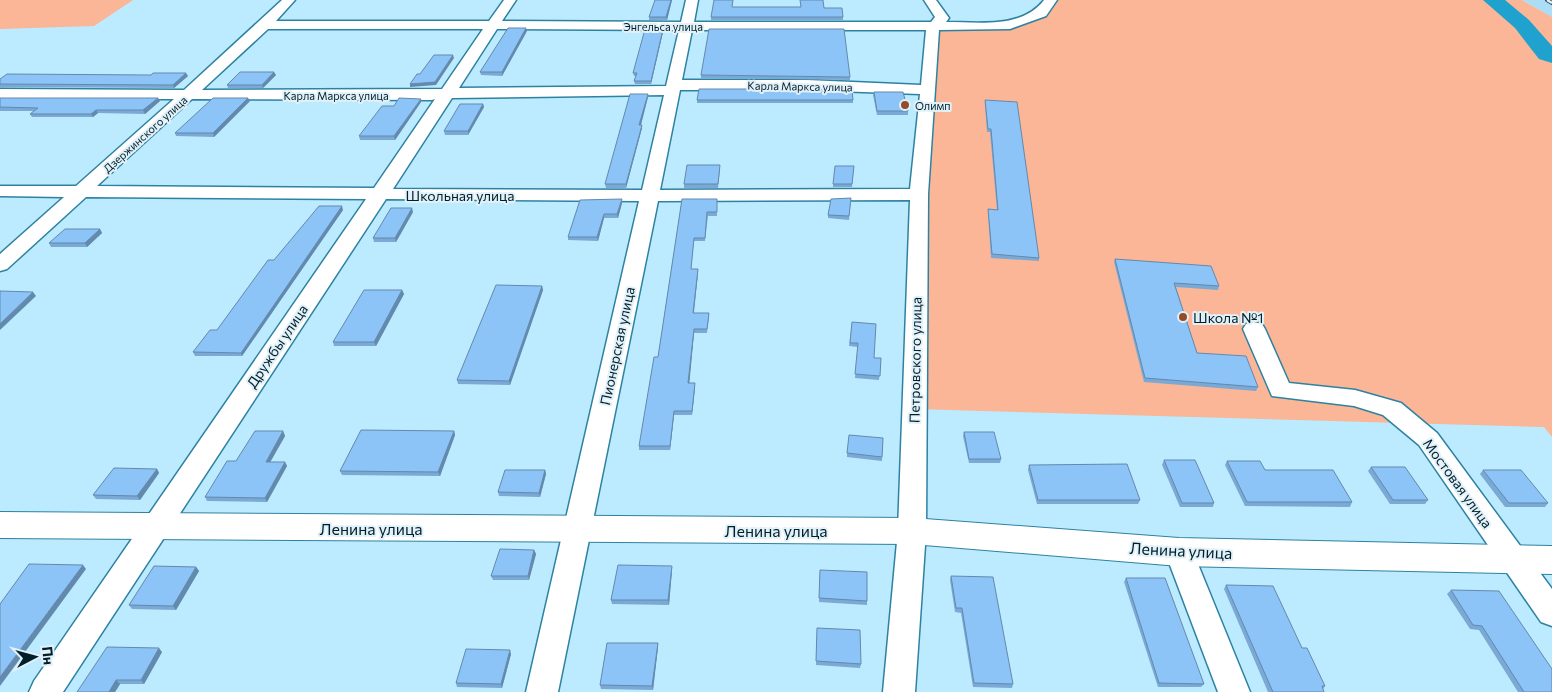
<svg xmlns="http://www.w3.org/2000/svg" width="1552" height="692" viewBox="0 0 1552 692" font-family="Commissioner,sans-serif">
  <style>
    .built { fill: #abddf4 }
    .green { fill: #fab696 }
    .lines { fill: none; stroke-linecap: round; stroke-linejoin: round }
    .river { fill: #1fa2cd; fill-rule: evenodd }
    .minor-casing { stroke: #2e82a1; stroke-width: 3 }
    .tertiary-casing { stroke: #2e82a1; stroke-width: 2 }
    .minor { fill: #fff; fill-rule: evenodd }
    .tertiary { fill: #fff; fill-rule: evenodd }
    .rail-casing { stroke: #274958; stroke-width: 4 }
    .rail { stroke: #e2f1f8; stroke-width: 2.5; stroke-dasharray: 7; stroke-linecap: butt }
    .wall { fill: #79a9d4 }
    .shaded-wall { fill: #6389ad }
    .building { fill: #8dc4f7; stroke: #6389ad }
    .poi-dot { fill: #944d28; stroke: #e2f1f8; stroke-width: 2 }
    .labels { text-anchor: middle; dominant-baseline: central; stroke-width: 4; stroke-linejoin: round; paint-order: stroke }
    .far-street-label { font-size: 11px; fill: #001f2c; stroke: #e2f1f8 }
    .far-poi-label { font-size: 11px; fill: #001f2c; stroke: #e2f1f8; text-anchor: start }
    .street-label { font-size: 14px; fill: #001f2c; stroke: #e2f1f8 }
    .poi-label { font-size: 14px; fill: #001f2c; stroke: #e2f1f8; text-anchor: start }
    .near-street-label { font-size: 16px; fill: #001f2c; stroke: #e2f1f8 }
  </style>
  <rect width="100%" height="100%" fill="#bceafe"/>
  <!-- built -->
  <polygon class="built" points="1522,0 1552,0 1552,17 1535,7"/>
  <!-- green -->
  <g class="green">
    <polygon points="0,0 133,0 94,26 0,29"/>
    <polygon points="1051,0 1522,0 1552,17 1552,437 1544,427 914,409 933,27 1005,26 1041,13"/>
  </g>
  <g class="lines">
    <!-- river -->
    <polygon class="river" points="1483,0 1505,0 1529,20 1552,46 1552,63 1539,59 1515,28"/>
    <!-- minor casing -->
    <g class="minor-casing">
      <g id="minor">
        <path d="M282,0h13l-19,21h213l15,-21h12l-14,21 179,1 5,-22h12l-4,22h237l4,-5 -11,-17h12l13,18 -3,4c32,0 76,7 98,-22h13l-11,16 -36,13 -71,1 -11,164 -2,337 -11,161h-32l15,-161 12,-331 -252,1 -100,491h-32l113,-491 -253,-2 -323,493h-34l5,-11 332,-482 -280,-2 -79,72 -7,2v-17l64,-57 -64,-1v-10h76l98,-87h-174v-10l184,1zM268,29h215l-41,60 -240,1zM497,29l182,1 -13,56 -207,2zM692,30h234l-5,55 -114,-5h-125zM680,90h127l113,4 -10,95 -250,1zM664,95l-22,95 -249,-1 59,-91zM192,99l240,1 3,-1 -61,89 -277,-2z"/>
        <polygon points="1254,322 1262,324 1265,329 1289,383 1355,390 1401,403 1437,433 1552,589 1552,626 1541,622 1419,445 1383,415 1354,406 1272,396 1243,329 1246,324"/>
        <polygon points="1179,540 1189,544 1193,552 1250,692 1218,692 1165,552 1169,544"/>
      </g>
    </g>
    <!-- tertiary casing -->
    <g class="tertiary-casing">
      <polygon id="tertiary" points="0,512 912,518 1179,538 1552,546 1552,574 1179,566 912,544 0,538"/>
    </g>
    <!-- minor -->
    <use href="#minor" class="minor"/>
    <!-- tertiary -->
    <use href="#tertiary" class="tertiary"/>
    <!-- rail casing -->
    <g class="rail-casing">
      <polyline id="rail" points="1547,0 1552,3"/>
    </g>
    <!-- rail -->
    <use href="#rail" class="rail"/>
  </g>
  <!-- wall -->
  <g class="wall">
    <polygon points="672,0 667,20 649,20 649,17"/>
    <polygon points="733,7 824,8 843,17 843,20 711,20 711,17"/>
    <polygon points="527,31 502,76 481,75 480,72"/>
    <polygon points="663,32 651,84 635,84 634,81 636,76 634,76 633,73"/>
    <polygon points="276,75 263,88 228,88 227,85"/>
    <polygon points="701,75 850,77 850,80 701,78"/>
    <polygon points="188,76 174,88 0,87 0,79"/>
    <polygon points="874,92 908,111 908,115 877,115 873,95"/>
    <polygon points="648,97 641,125 642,128 626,188 606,188 605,184"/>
    <polygon points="0,98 158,98 160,101 145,114 98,113 93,117 32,117 30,114 34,111 0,111"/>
    <polygon points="248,98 250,101 214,137 176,136 175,133"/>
    <polygon points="421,99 421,102 395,140 360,140 359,136 394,106"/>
    <rect x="697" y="100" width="156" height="3"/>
    <polygon points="985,100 1039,258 1039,261 991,258 988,213 988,209 997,210 990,132 987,132 985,104"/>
    <polygon points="483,104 484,107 468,135 445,135 444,131"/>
    <polygon points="854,166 852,187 833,187 833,184"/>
    <polygon points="720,169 718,188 684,188 684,184"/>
    <polygon points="851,198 849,220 828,218 828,215"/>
    <polygon points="682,199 717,199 717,216 708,216 705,241 694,241 691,269 698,273 694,313 709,317 707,333 694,333 689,383 695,387 692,415 674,415 670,450 639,450 639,446 658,357"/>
    <polygon points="622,203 618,218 604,218 598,241 568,240 568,237"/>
    <polygon points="343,210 242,356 195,356 193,352 217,330 274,260"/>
    <polygon points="413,212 396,242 374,242 373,238"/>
    <polygon points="100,229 102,233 87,247 51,247 49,243"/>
    <polygon points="1115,259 1219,286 1218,290 1176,287 1197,353 1258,387 1256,391 1144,382 1114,262"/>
    <polygon points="542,286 543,290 510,385 458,384 457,380"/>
    <polygon points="402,290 404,294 376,346 334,346 333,342"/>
    <polygon points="852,322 874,358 881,358 879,380 855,378 858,347 849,346"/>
    <polygon points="283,431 285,436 270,462 285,462 287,466 267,502 207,501 205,497 236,461"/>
    <polygon points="454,431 455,435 440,476 342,475 340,471"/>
    <polygon points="964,432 1001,459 1000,463 969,463 963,436"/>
    <polygon points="883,438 882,461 847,457 847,453"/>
    <polygon points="1164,460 1214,503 1213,507 1180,507 1162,465"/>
    <polygon points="1227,461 1265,470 1352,502 1350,507 1245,506 1225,465"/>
    <polygon points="1029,465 1140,500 1138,504 1037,504 1028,470"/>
    <polygon points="1371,467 1428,500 1425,504 1390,504 1368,471"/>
    <polygon points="157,469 159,473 140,500 96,499 93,495"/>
    <polygon points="545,470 546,474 540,497 499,496 498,492"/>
    <polygon points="1483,470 1548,503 1545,507 1505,507 1480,474"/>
    <polygon points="534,550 536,554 529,580 493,580 491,576"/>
    <polygon points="196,567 199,571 176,610 132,609 129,605"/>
    <polygon points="672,570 669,605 612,604 611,600"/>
    <polygon points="820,570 867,601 867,605 819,602"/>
    <polygon points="951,576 1013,684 1012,688 973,687 961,613 955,612 950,580"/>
    <polygon points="1126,578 1204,684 1201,687 1158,687 1124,582"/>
    <polygon points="1226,585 1302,648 1325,686 1323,689 1324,692 1268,692 1224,589"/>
    <polygon points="1451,590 1552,692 1518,692 1479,630 1470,629 1447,594"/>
    <polygon points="817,628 861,664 860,668 816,665"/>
    <polygon points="658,643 658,647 653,690 601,689 600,685"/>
    <polygon points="162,652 144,684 120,684 115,692 77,692"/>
    <polygon points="511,654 502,688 457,687 456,683"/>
  </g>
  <!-- shaded-wall -->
  <g class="shaded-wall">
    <polygon points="671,0 672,0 667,20 666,17"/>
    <polygon points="526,28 527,31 502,76 502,72"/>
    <polygon points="663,29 663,32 651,84 651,81"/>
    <polygon points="453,55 454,58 436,85 410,87 410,84"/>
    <polygon points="274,72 276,75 263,88 262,85"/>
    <polygon points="186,73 188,76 174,88 173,85"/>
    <polygon points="648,94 648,97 640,128 639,125"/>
    <polygon points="158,98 160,101 145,114 143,110"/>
    <polygon points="248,98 250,101 214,137 213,133"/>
    <polygon points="421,99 421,102 395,140 394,136"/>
    <polygon points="483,104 484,107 468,135 468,131"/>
    <polygon points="96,110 98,113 93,117 91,114"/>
    <polygon points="642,125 642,128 626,188 626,184"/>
    <polygon points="622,199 622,203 618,218 617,214"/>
    <polygon points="342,206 343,210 242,356 241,353"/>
    <polygon points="412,208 413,212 396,242 395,238"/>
    <polygon points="604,214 604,218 598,241 597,237"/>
    <polygon points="100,229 102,233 87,247 85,243"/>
    <polygon points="698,269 698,273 693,317 693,313"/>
    <polygon points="542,286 543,290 510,385 509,381"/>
    <polygon points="402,290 404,294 376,346 374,342"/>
    <polygon points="33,292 36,296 0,330 0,324"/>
    <polygon points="694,329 694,333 689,387 688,383"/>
    <polygon points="695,383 695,387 692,415 692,411"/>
    <polygon points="674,411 674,415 670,450 670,446"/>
    <polygon points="283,431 285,436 268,466 266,462"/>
    <polygon points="454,431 455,435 440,476 438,472"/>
    <polygon points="285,462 287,466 267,502 265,498"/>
    <polygon points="157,469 159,473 140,500 137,496"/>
    <polygon points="545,470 546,474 540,497 539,493"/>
    <polygon points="534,550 536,554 529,580 528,576"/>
    <polygon points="83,565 86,569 0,686 0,677"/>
    <polygon points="672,566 672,570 669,605 668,600"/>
    <polygon points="196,567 199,571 176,610 173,606"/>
    <polygon points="658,643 658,647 653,690 652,686"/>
    <polygon points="159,648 162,652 144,684 141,680"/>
    <polygon points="510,650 511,654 502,688 501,684"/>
    <polygon points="116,680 120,684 115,692 109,692"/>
  </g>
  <!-- building -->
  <g class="building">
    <polygon points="655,0 671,0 666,17 649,17"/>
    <polygon points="714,0 733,0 732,7 801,7 800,0 823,0 824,8 842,8 843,17 711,17"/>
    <polygon points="508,28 526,28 502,72 480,72"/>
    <polygon points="645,29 663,29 651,81 634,81 637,73 633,73"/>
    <polygon points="709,29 844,29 850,77 701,75"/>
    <polygon points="434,55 453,55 435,82 410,84 417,74 420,74"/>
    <polygon points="240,72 274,72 262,85 227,85"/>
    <polygon points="153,73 186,73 173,85 0,84 0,79 7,74 151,75"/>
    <polygon points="699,89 807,89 852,90 853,100 697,100"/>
    <polygon points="874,92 903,92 908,111 877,111"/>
    <polygon points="630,94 648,94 639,125 642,125 626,184 605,184"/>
    <polygon points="0,98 158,98 143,110 96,110 91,114 30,114 38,108 0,107"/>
    <polygon points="213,98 248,98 213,133 175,133"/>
    <polygon points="399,98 421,99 394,136 359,136 382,106 394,106"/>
    <polygon points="985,100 1017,102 1039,258 992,254 988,209 998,210 991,129 988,129"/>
    <polygon points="460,104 483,104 468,131 444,131"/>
    <polygon points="687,165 720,165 718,184 684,184"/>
    <polygon points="835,166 854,166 852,184 833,184"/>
    <polygon points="851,198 849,216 828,215 831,199"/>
    <polygon points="622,199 617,214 604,214 597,237 568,237 580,200"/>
    <polygon points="682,199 717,199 717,212 707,212 705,238 694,238 691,269 698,269 693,313 709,313 707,329 694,329 688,383 695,383 692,411 674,411 670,446 639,446 654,357 658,357"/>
    <polygon points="319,206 342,206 241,353 193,352 210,330 217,330 268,260 274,260"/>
    <polygon points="391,208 412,208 395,238 373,238"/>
    <polygon points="65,229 100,229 85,243 49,243"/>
    <polygon points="1115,259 1211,266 1219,286 1174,283 1197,353 1246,356 1258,387 1145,378"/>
    <polygon points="496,285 542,286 509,381 457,380"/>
    <polygon points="364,290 402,290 374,342 333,342"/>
    <polygon points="0,291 33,292 0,324"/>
    <polygon points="852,322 876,324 874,358 881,358 880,376 855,374 858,343 850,343"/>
    <polygon points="361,430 454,431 438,472 340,471"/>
    <polygon points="255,431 283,431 266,462 285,462 265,498 205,497 227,461 236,461"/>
    <polygon points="964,432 994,432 1001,459 969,459"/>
    <polygon points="849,435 883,438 882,457 847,453"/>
    <polygon points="1164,460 1195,460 1214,503 1182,503"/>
    <polygon points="1227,461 1260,461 1265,470 1333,470 1352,502 1247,502"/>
    <polygon points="1127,464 1140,500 1038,500 1029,465"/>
    <polygon points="1371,467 1405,467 1428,500 1393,500"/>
    <polygon points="114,468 157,469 137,496 93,495"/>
    <polygon points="505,470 545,470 539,493 498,492"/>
    <polygon points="1483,470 1521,470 1548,503 1509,503"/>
    <polygon points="500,549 534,550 528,576 491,576"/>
    <polygon points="29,564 83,565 0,677 0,604"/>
    <polygon points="618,565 672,566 668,600 611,600"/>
    <polygon points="154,566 196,567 173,606 129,605"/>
    <polygon points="820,570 867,572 867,601 819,598"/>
    <polygon points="951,576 993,577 1013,684 974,683 962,608 956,608"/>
    <polygon points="1126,578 1165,578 1204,684 1159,683"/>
    <polygon points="1226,585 1273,586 1302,648 1307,648 1325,686 1322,686 1324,692 1273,692"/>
    <polygon points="1451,590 1499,591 1552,669 1552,692 1524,692 1482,626 1473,625"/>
    <polygon points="817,628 860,630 861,664 816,661"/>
    <polygon points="607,643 658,643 652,686 600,685"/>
    <polygon points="107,647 159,648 141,680 116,680 109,692 77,692"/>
    <polygon points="466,649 510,650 501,684 456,683"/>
  </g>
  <!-- markers -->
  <g class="poi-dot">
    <circle cx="905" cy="105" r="5"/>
    <circle cx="1183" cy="317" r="5"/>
  </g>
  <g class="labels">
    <!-- far-street labels -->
    <g class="far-street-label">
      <text x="663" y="26">Энгельса улица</text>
      <text transform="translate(800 86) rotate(1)">Карла Маркса улица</text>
      <text x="336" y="95">Карла Маркса улица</text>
      <text transform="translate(145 134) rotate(-42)">Дзержинского улица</text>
    </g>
    <!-- far-poi labels -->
    <g class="far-poi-label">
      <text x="915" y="105">Олимп</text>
    </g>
    <!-- street labels -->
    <g class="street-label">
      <text x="460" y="195">Школьная улица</text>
      <text transform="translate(277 346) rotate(-56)">Дружбы улица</text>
      <text transform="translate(617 346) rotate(-78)">Пионерская улица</text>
      <text transform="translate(915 360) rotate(-89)">Петровского улица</text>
      <text transform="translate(1458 483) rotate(54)">Мостовая улица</text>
    </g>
    <!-- poi labels -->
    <g class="poi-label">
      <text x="1193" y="317">Школа №1</text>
    </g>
    <!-- near-street labels -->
    <g class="near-street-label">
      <text x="371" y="528">Ленина улица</text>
      <text x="776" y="530">Ленина улица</text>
      <text transform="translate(1181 550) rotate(3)">Ленина улица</text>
    </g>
  </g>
  <!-- north arrow -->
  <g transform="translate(35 657) rotate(84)" stroke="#e2f1f8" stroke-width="4" paint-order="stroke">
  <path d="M0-4L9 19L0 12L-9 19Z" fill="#001f2c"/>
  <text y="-8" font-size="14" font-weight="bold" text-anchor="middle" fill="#001f2c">Пн</text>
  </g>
</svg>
